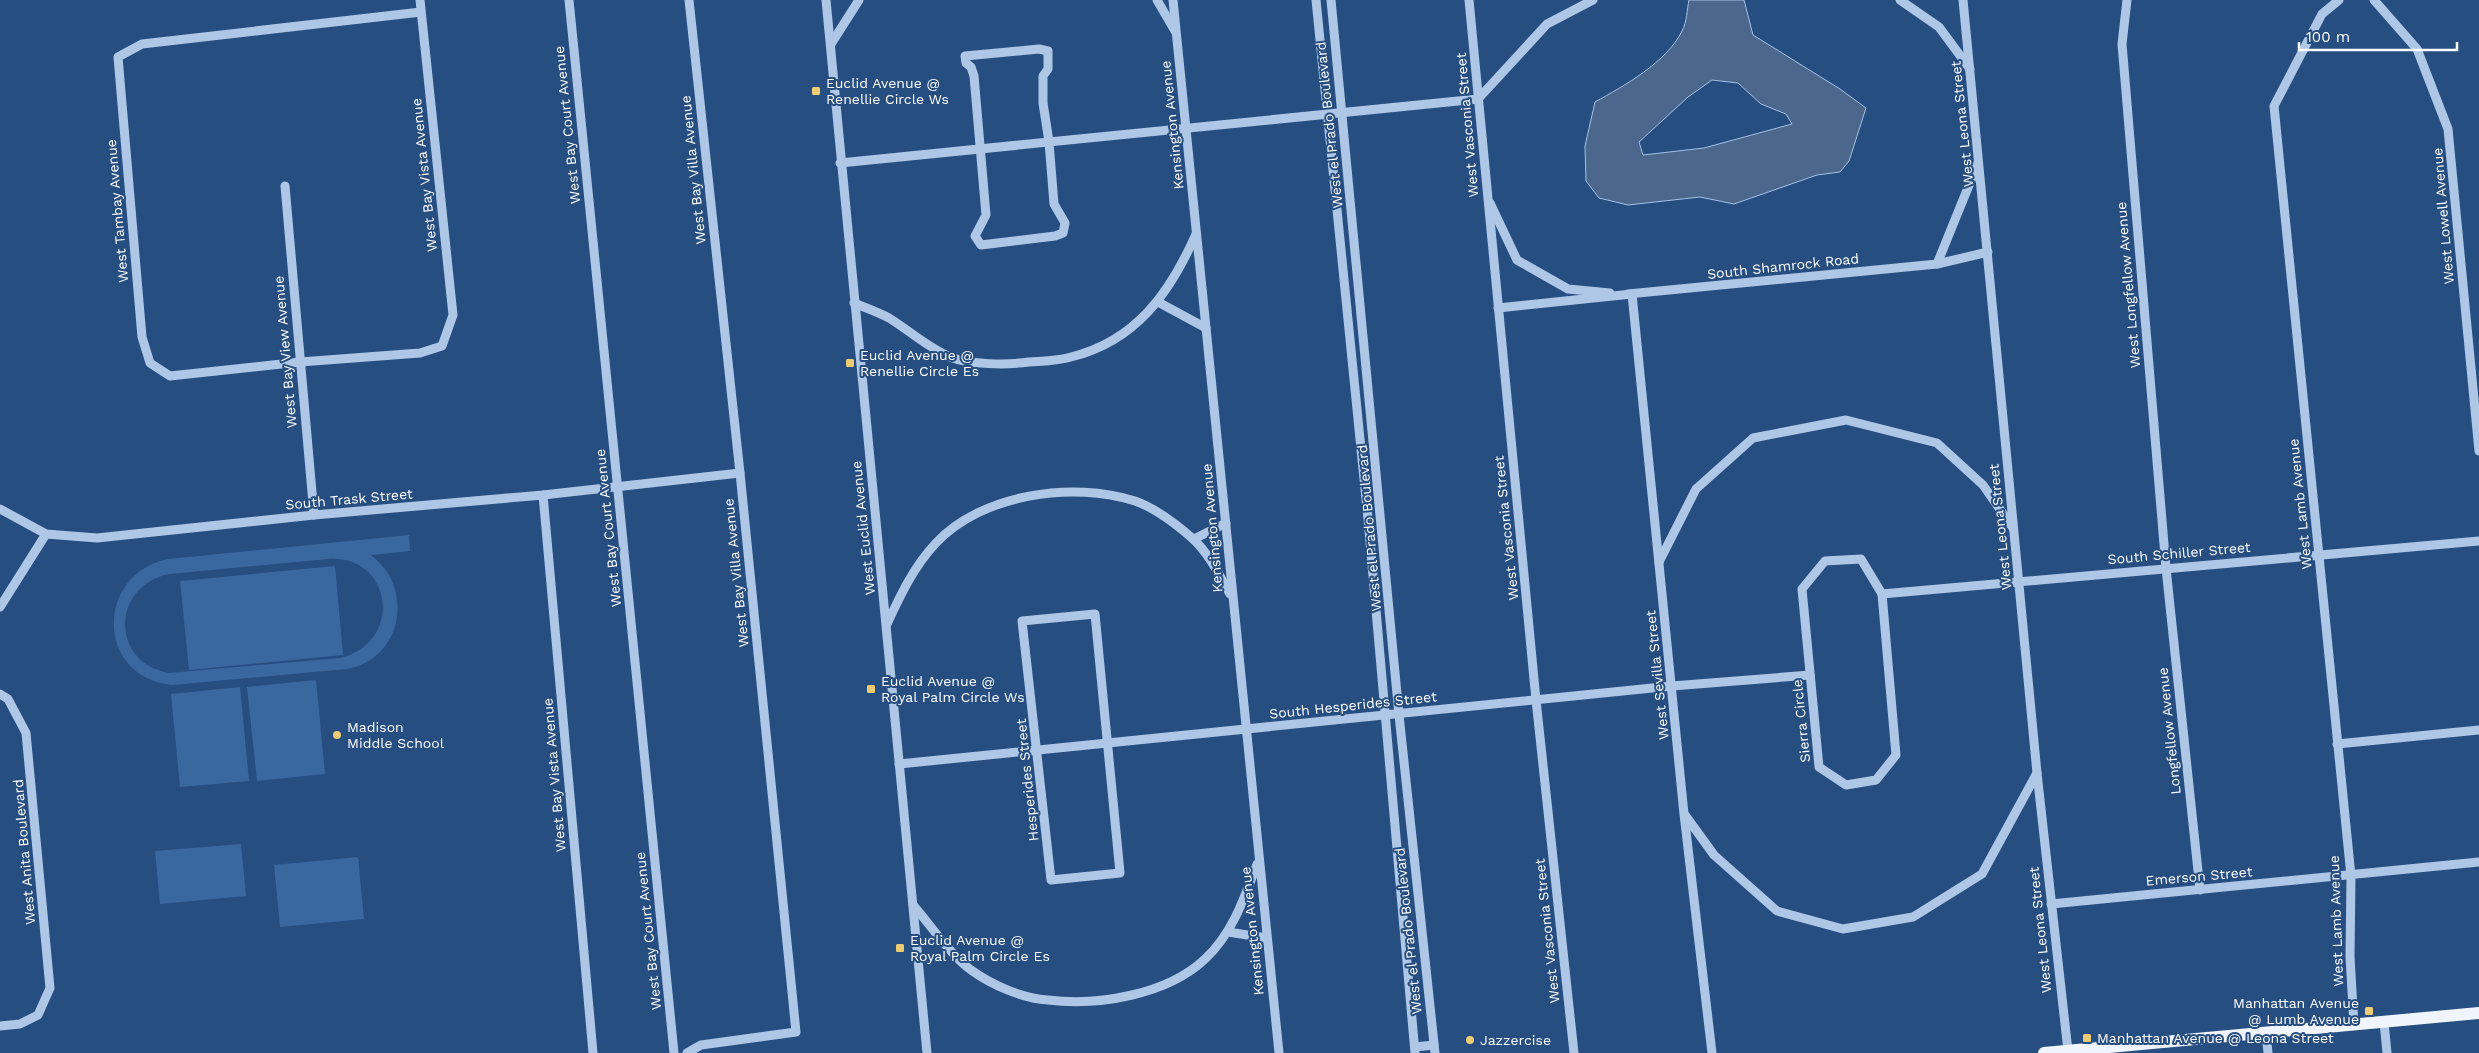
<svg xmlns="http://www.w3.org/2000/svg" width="2479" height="1053" viewBox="0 0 2479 1053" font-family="'Work Sans',sans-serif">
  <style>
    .green { fill: #3b679f; fill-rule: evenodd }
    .water { fill: #4b678c; stroke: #a3c2e7; fill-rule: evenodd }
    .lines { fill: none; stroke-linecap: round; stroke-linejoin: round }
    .minor { stroke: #afc7e6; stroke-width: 9 }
    .major { stroke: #f0f5fd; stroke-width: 12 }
    .poi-dot { fill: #efcc74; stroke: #274e81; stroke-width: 2 }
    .labels { text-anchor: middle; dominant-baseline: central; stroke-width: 4; stroke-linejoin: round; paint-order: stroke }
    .poi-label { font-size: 14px; fill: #fff; stroke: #274e81; text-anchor: start }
    .street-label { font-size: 14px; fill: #fff; stroke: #274e81 }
  </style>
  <rect width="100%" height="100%" fill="#274e81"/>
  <!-- green -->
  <g class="green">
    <path d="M409,535l1,16 -39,4c7,6 13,12 18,20 21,39 2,86 -42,94l-175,16c-77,-8 -77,-111 -4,-126zM328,559c64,-5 77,83 12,99l-171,15c-59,-10 -58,-87 0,-99z"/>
    <polygon points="335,566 343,655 189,670 180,581"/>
    <polygon points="316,680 325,774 257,781 247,687"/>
    <polygon points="240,687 249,781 180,787 171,694"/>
    <polygon points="241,844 246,896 160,904 155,851"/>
    <polygon points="358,857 364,919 280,927 274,865"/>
  </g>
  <!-- water -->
  <path class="water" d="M1689,0h55l9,35 87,54 26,19 -17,53 -9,11 -23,3 -83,29 -34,-7 -72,8 -29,-7 -13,-17 -1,-35 10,-44c29,-16 72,-40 87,-71 5,-9 5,-22 7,-31zM1712,80l26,3 23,21 25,10 6,10 -88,24 -61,7 -4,-13 49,-45z"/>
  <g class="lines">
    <!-- minor -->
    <g class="minor">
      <polyline points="420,0 453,315 442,346 420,353 300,362 170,376 150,363 142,337 118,57 142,44 421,12"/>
      <polyline points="569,0 674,1053"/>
      <polyline points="826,0 927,1053"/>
      <polyline points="1157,0 1175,31"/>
      <polyline points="1173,0 1279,1053"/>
      <polyline points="1316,0 1368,519 1415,1053"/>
      <polyline points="1331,0 1399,715 1435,1053"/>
      <polyline points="1469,0 1536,700 1574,1053"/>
      <polyline points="1900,0 1939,27 1970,69"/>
      <polyline points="1963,0 2037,773 2068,1051"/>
      <polyline points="2127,0 2122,44 2166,568 2200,890"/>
      <polyline points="2339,0 2322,14 2274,106 2351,876 2350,957 2354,1025"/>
      <polyline points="2374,0 2417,49 2448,129 2479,451"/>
      <polyline points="831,44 859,0"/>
      <polygon points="1039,49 1048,51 1048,69 1043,76 1043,103 1049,142 1054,204 1065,223 1063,233 1055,236 981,245 975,236 986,215 974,76 971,67 966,63 965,56"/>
      <polyline points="840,163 1478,99 1547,24 1593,0"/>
      <polyline points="285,186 314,515"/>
      <polyline points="1490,203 1517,260 1568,289 1610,293"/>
      <polyline points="1937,264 1988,252"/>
      <polyline points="1628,294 1937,264 1978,163"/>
      <polyline points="1158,302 1206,328"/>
      <path d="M854,303c12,5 24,9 35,15 21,13 38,29 61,39 20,8 58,8 79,5 14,-1 29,-1 42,-5 65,-16 99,-64 125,-123"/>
      <polyline points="1498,308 1632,294 1684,814 1712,1053"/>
      <polyline points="543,495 593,1053"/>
      <polyline points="0,509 46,534 97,538 314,515 543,495 740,473"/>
      <polyline points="1194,539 1226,523"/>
      <polygon points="1861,559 1882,594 1896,755 1876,780 1846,785 1819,767 1802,589 1825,561"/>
      <polyline points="1659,562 1696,489 1753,438 1846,420 1937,443 1983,485 2013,528"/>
      <polyline points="1882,594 2479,541"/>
      <polyline points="0,607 46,534"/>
      <polygon points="1095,614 1120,873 1051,880 1022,621"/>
      <path d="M887,624c13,-28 27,-58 49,-81 45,-49 137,-62 199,-42 20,7 41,23 57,37 16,14 28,38 38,56"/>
      <polyline points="0,694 8,699 26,733 50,988 38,1015 20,1024 0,1026"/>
      <polyline points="2337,744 2479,730"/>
      <polyline points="899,764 1672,686 1810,675"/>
      <polyline points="1685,815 1714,855 1777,911 1843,929 1913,917 1982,874 2037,773"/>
      <polyline points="2051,904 2479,862"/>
      <path d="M913,905c16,18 39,52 58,65 21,15 50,28 77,30 50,6 119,-5 157,-41 27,-25 39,-60 52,-95"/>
      <polyline points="1228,932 1267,938"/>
      <polyline points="2384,1022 2387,1053"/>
      <polyline points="2266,1032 2268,1053"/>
      <polyline points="1415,1047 1434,1045"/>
      <polyline points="687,1053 701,1045 796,1032 740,473 689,0"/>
    </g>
    <!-- major -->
    <polyline class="major" points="2044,1053 2479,1013"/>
  </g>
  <!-- markers -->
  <g class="poi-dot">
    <rect x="811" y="86" width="10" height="10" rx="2.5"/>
    <rect x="845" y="358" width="10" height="10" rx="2.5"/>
    <rect x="866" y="684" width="10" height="10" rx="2.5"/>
    <circle cx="337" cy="735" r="5"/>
    <rect x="895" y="943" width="10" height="10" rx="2.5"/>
    <rect x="2364" y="1006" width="10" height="10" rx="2.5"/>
    <rect x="2082" y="1033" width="10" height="10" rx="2.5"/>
    <circle cx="1470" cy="1040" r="5"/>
  </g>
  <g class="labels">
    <!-- poi labels -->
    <g class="poi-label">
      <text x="826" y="83">Euclid Avenue @<tspan x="826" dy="16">Renellie Circle Ws</tspan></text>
      <text x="860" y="355">Euclid Avenue @<tspan x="860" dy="16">Renellie Circle Es</tspan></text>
      <text x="881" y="681">Euclid Avenue @<tspan x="881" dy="16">Royal Palm Circle Ws</tspan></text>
      <text x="347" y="727">Madison<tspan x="347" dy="16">Middle School</tspan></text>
      <text x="910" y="940">Euclid Avenue @<tspan x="910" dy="16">Royal Palm Circle Es</tspan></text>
      <text x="2359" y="1003" text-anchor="end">Manhattan Avenue<tspan x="2359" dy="16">@ Lumb Avenue</tspan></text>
      <text x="2097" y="1038">Manhattan Avenue @ Leona Street</text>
      <text x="1480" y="1040">Jazzercise</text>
    </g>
    <!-- street labels -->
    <g class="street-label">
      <text transform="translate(1962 124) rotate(-96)">West Leona Street</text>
      <text transform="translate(567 125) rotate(-96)">West Bay Court Avenue</text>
      <text transform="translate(1172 125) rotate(-96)">Kensington Avenue</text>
      <text transform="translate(1329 125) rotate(-96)">West el Prado Boulevard</text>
      <text transform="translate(1467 125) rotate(-95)">West Vasconia Street</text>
      <text transform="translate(693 170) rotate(-96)">West Bay Villa Avenue</text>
      <text transform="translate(424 175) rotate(-96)">West Bay Vista Avenue</text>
      <text transform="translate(117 211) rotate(-95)">West Tambay Avenue</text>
      <text transform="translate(2443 216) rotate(-95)">West Lowell Avenue</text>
      <text transform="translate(1783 266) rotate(-6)">South Shamrock Road</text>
      <text transform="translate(2128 285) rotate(-95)">West Longfellow Avenue</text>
      <text transform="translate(285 352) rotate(-95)">West Bay View Avenue</text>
      <text transform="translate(349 499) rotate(-5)">South Trask Street</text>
      <text transform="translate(2300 504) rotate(-96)">West Lamb Avenue</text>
      <text transform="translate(2000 527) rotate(-96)">West Leona Street</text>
      <text transform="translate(608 528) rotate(-96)">West Bay Court Avenue</text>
      <text transform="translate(863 528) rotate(-96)">West Euclid Avenue</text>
      <text transform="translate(1212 528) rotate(-95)">Kensington Avenue</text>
      <text transform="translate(1369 528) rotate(-95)">West el Prado Boulevard</text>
      <text transform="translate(1506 528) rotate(-96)">West Vasconia Street</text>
      <text transform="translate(2179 553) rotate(-5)">South Schiller Street</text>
      <text transform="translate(736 573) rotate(-96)">West Bay Villa Avenue</text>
      <text transform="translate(1657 675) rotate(-96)">West Sevilla Street</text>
      <text transform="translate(1353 705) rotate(-6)">South Hesperides Street</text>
      <text transform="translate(1801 721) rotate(-96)">Sierra Circle</text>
      <text transform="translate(2169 731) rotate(-96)">Longfellow Avenue</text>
      <text transform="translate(554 775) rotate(-95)">West Bay Vista Avenue</text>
      <text transform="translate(1027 780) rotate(-96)">Hesperides Street</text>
      <text transform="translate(24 852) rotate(-95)">West Anita Boulevard</text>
      <text transform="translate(2199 876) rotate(-5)">Emerson Street</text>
      <text transform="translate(2336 921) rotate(-92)">West Lamb Avenue</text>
      <text transform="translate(2040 930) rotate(-96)">West Leona Street</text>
      <text transform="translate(648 931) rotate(-96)">West Bay Court Avenue</text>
      <text transform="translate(1252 931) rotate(-96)">Kensington Avenue</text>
      <text transform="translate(1408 931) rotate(-96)">West el Prado Boulevard</text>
      <text transform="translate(1547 931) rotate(-96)">West Vasconia Street</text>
    </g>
  </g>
  <!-- scale -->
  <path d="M2299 42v8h158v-8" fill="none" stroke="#ffffff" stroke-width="2.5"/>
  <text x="2306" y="42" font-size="15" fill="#ffffff" stroke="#274e81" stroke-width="4" paint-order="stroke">100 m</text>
</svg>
